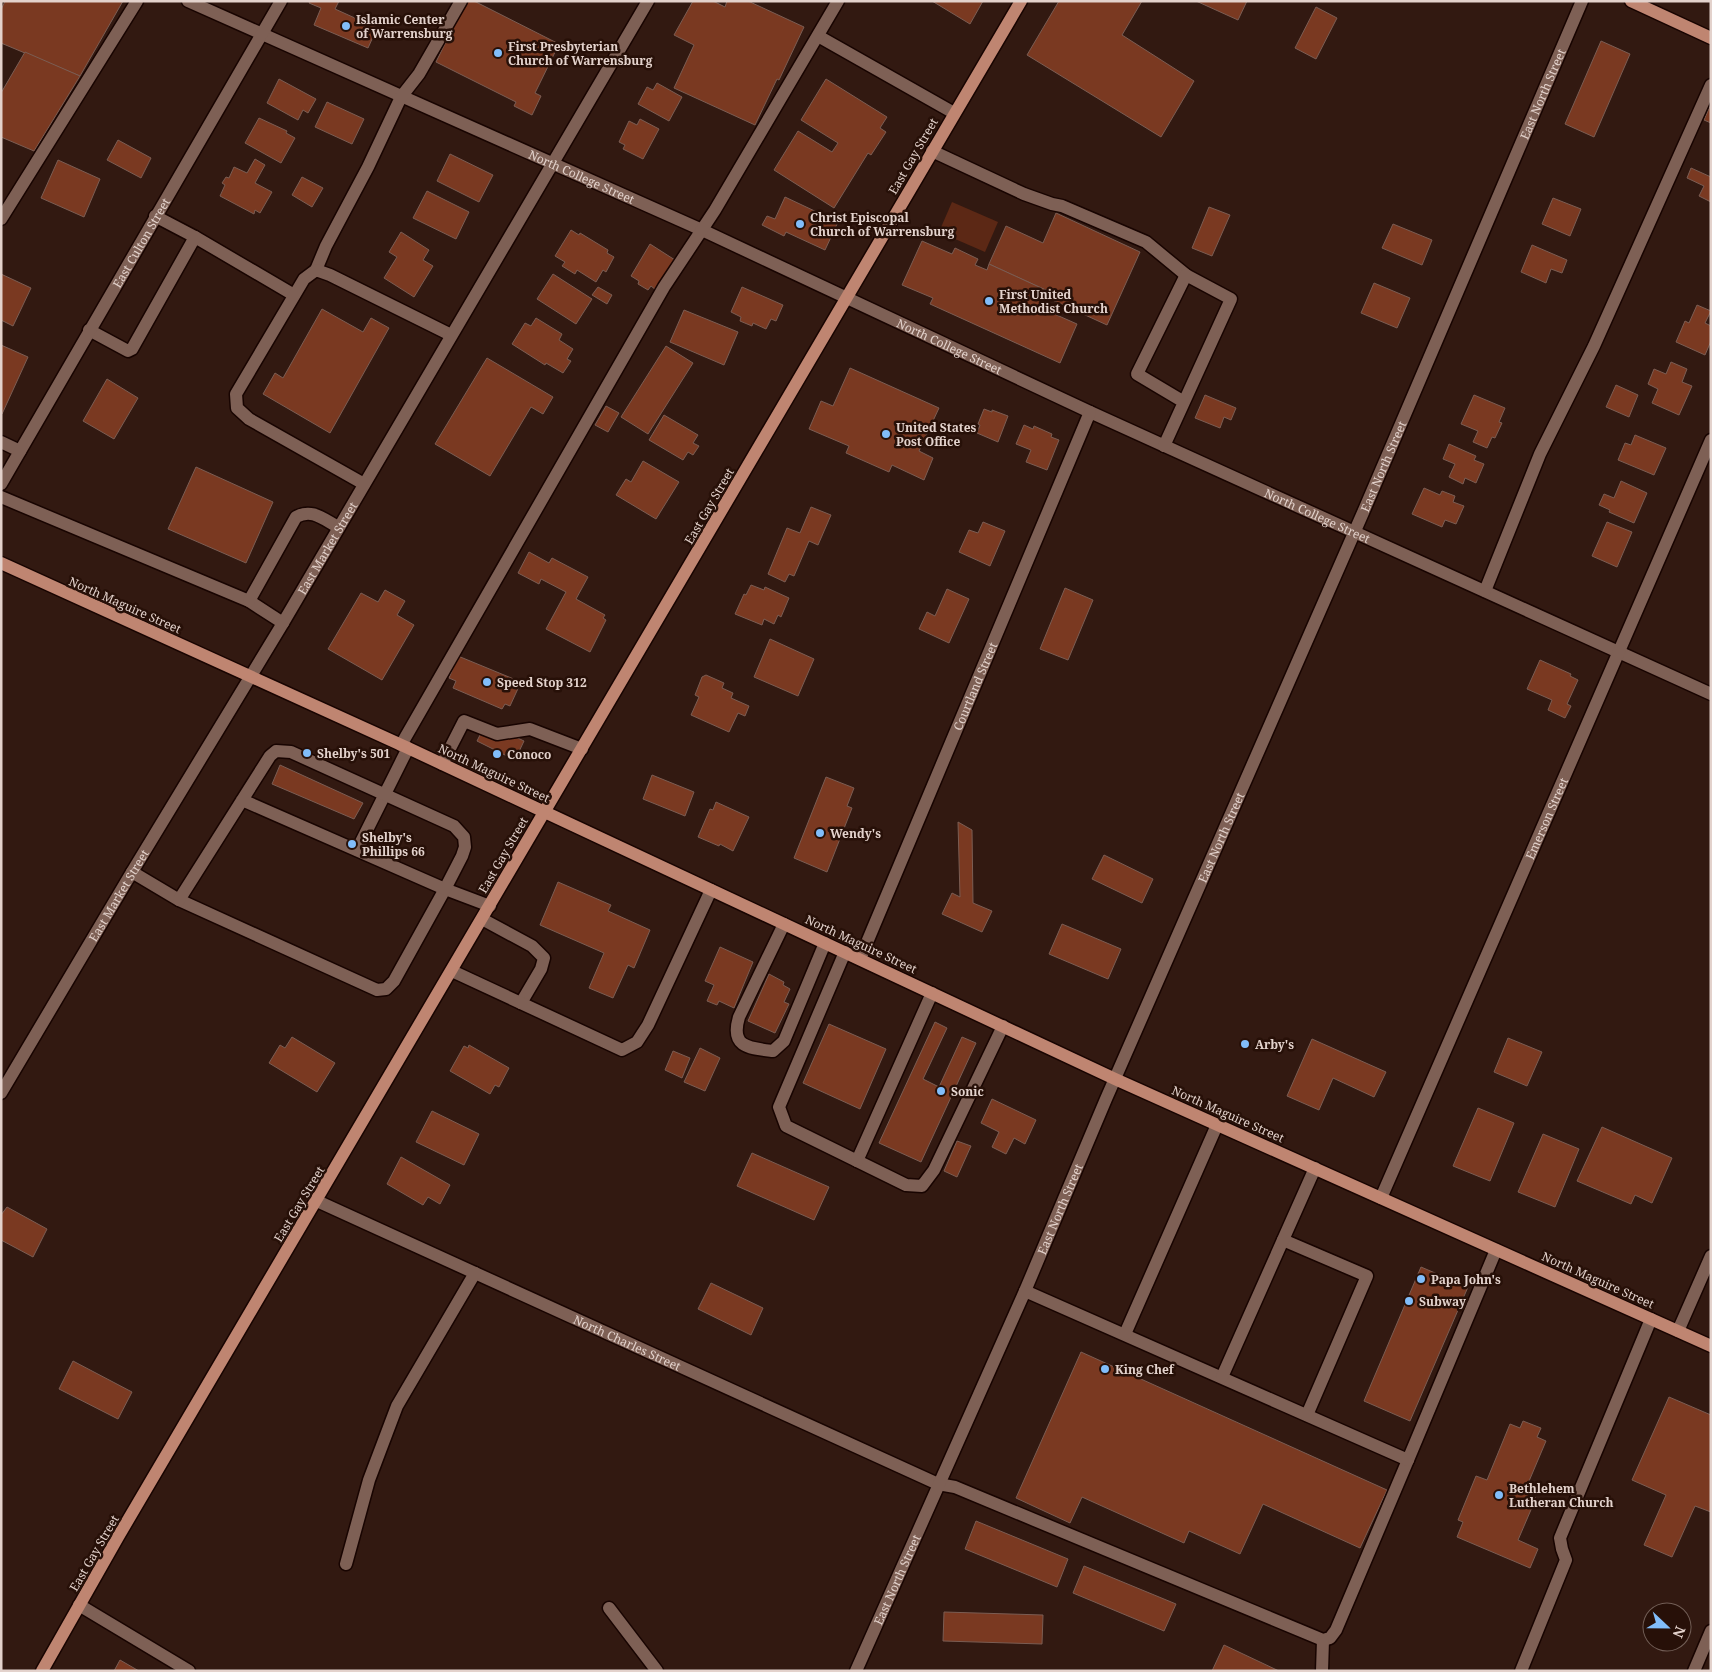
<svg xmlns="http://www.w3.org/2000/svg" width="1712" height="1672" viewBox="0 0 1712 1672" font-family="'Noto Serif',serif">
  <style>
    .green { fill: #5c2815 }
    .building { fill: #7a3921; stroke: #7b5d53 }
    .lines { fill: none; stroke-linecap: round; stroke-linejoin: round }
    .minor-casing { stroke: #180401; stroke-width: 15 }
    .major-casing { stroke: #180401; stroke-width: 15 }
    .minor { stroke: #7e6055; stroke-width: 12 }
    .major { stroke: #bf8571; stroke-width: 12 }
    .poi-dot { fill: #81bdfa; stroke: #271008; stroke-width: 2 }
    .labels { text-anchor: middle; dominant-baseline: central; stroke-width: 5; stroke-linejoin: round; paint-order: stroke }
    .poi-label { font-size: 12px; font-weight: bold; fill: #e3d2cc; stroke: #271008; text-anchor: start }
    .street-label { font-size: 12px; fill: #e3d2cc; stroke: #271008 }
  </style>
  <rect width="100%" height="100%" fill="#321911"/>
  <!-- green -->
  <polygon class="green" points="952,202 998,222 985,252 939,232"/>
  <!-- building -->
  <g class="building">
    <polygon points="5,1 123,1 80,76 1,43 1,10"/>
    <polygon points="310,1 339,1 335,9 377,28 368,48 314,25 321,8 309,3"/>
    <polygon points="466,1 474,1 559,44 535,93 541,96 532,115 514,106 516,102 436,62"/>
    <polygon points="693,1 713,1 725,7 727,1 748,1 804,27 779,80 777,79 755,125 674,88 694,45 674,35"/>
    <polygon points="932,1 983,1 970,24"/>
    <polygon points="1059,1 1142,1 1122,35 1194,81 1161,137 1027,55"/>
    <polygon points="1196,1 1247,1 1238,20"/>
    <polygon points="1316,7 1337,18 1316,59 1295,48"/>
    <polygon points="1601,41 1630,54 1594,137 1565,124"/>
    <polygon points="25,52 80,76 34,151 1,137 1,93"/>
    <polygon points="279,79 316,99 308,113 303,110 298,120 267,103"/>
    <polygon points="826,79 887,117 880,128 886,132 871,155 868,153 834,208 774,170 798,131 832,152 838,143 801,120"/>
    <polygon points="657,83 682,97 669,121 638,104 647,87 653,90"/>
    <polygon points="327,102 364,119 352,144 315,127"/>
    <polygon points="1711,104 1711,123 1704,120"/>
    <polygon points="259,118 287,131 286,133 295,138 281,163 245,143"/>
    <polygon points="640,119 659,129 643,159 623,149 625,145 619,142 629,121 637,125"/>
    <polygon points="118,140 151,158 141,178 107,160"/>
    <polygon points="450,154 493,175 479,202 437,181"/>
    <polygon points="255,159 265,165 255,183 272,192 260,213 255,210 254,214 220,196 225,185 222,183 226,177 229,178 234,167 247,173"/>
    <polygon points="58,160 100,179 84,217 41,198"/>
    <polygon points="1691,168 1711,177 1711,202 1699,196 1704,186 1687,178"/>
    <polygon points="302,177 323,188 312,207 292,195"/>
    <polygon points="427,191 469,212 456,239 413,218"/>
    <polygon points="785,197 838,222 825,250 786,232 784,236 762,225 767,216 775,219"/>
    <polygon points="1553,198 1581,209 1570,236 1542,224"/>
    <polygon points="1209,207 1230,215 1212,256 1192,248"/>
    <polygon points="1056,213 1140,252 1107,325 1048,298 1050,292 989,264 1006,226 1043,243"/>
    <polygon points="1393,224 1432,240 1422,265 1382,248"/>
    <polygon points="571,230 579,235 580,233 608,250 607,253 614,257 606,272 603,270 596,282 577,270 575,274 562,266 565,262 555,256"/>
    <polygon points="401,232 429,250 423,260 433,266 414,297 384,278 397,257 389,252"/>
    <polygon points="922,241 952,254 955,248 978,259 975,265 987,270 989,264 1050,292 1043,309 1077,324 1060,363 930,304 933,298 902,285"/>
    <polygon points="650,244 675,260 656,290 651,286 648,290 638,284 639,281 631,276"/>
    <polygon points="1532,245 1567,260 1562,273 1551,269 1546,283 1521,272"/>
    <polygon points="1,274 31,288 13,326 1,320"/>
    <polygon points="553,274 592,299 576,324 537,299"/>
    <polygon points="1374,283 1410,298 1397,328 1361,313"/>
    <polygon points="598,287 612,295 607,304 592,295"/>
    <polygon points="742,287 783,305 776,321 771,319 766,329 753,323 752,326 740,321 741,317 731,312"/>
    <polygon points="1697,305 1711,311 1705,323 1711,326 1711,341 1705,355 1676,342 1685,321 1689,323"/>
    <polygon points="322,309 363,332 371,318 389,328 330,433 263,394 275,373 283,378"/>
    <polygon points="684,310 738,332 724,365 670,342"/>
    <polygon points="536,318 562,334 559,340 573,349 567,359 571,361 563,373 546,363 545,365 512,344 525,323 531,326"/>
    <polygon points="1,345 28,357 2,414 1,413"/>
    <polygon points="666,346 693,363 648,434 621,417"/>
    <polygon points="487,358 553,397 543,414 531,407 490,476 435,444"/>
    <polygon points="1671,362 1687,369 1682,382 1692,386 1679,415 1652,403 1658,389 1648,384 1654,369 1666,374"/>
    <polygon points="850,368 939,408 919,451 933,458 924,480 892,465 889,472 846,453 849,446 809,429 821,401 833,406"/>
    <polygon points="107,379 138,398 114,439 83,421"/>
    <polygon points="1616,385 1638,395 1629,417 1606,407"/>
    <polygon points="1205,395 1236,408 1231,420 1224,417 1220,428 1195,418"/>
    <polygon points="1474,395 1505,408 1499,422 1502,423 1495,438 1492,437 1487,448 1473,442 1478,431 1461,424"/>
    <polygon points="606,406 619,413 608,432 595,425"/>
    <polygon points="984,409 992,412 992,410 1008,416 998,442 977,433 980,425 978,424"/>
    <polygon points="664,415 698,435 693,443 699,446 693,455 688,452 683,460 649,440"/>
    <polygon points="1024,425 1033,429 1034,426 1052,434 1051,437 1059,440 1047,470 1026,462 1031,450 1016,444"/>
    <polygon points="1635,435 1666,448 1654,475 1618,460 1625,443 1631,445"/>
    <polygon points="1449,444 1476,456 1474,460 1484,464 1476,483 1465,478 1463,484 1449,477 1455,464 1443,459"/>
    <polygon points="643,461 679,482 656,519 616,495 626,479 631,482"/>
    <polygon points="196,467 273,502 246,563 168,529"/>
    <polygon points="1621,481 1647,493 1634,523 1609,512 1610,510 1599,505 1604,494 1614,498"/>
    <polygon points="1424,488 1440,495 1442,491 1455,496 1453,502 1464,506 1456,524 1445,520 1442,527 1412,514"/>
    <polygon points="811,507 831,515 818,545 809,541 794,576 789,574 785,582 768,574 787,528 800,533"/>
    <polygon points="983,522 1005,531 990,566 959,552 969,530 978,533"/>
    <polygon points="1607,522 1632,532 1617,567 1592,556"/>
    <polygon points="529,552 549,563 552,558 588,577 576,599 605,615 603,618 606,620 590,652 546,629 566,592 541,579 539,584 518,573"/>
    <polygon points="751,585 764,590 765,587 789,598 781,617 778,615 774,624 764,619 762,625 735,614 744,594 746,595"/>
    <polygon points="1065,588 1093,600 1068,660 1040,649"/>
    <polygon points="947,589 969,599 949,643 919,629 927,612 935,616"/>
    <polygon points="385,590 405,601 397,615 414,625 382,680 328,649 361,593 378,602"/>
    <polygon points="770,639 814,659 798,696 754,677"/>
    <polygon points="458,656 521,682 510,706 505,704 502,709 453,688 456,681 449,678"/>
    <polygon points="1540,660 1571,674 1570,676 1578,680 1567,704 1571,706 1565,718 1548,710 1552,700 1527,689"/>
    <polygon points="706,675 724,683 722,688 733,693 731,698 749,706 745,716 738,713 729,732 691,715 699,697 695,695 702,677"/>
    <polygon points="486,723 524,741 515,760 477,741"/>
    <polygon points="280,765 363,803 354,819 272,784"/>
    <polygon points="652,775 694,792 685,816 643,799"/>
    <polygon points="826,777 854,788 847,806 852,808 827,872 794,858"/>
    <polygon points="716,802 749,817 733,851 720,844 719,846 698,837 710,809 713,810"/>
    <polygon points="958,822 972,830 973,903 992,911 982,932 942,914 952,893 960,897"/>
    <polygon points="1104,855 1153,879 1142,903 1092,879"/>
    <polygon points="558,882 611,905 608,911 650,930 634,968 628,965 613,998 589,988 604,953 540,925"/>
    <polygon points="1062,924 1121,949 1108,979 1049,954"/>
    <polygon points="720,947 753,962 734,1008 719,1001 717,1005 707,1001 714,985 705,981"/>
    <polygon points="769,974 784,982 783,985 790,989 784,1002 789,1004 775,1033 748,1021"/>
    <polygon points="935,1022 947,1028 923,1079 939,1087 962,1037 976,1043 921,1162 879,1143"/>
    <polygon points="829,1024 886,1049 860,1109 803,1083"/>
    <polygon points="292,1037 335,1063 317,1092 269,1063 280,1045 285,1048"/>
    <polygon points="1508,1038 1542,1052 1527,1086 1494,1072"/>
    <polygon points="1312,1039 1386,1072 1374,1097 1333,1078 1319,1110 1287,1096"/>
    <polygon points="469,1045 509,1068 499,1087 495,1085 490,1094 450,1071 464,1046 468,1048"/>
    <polygon points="700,1048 720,1058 705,1091 684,1082"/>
    <polygon points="673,1051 690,1058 682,1078 665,1070"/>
    <polygon points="992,1099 1036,1120 1025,1144 1014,1138 1006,1154 992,1147 999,1132 981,1123"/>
    <polygon points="1478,1108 1514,1123 1490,1181 1453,1166"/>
    <polygon points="432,1111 479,1134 464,1165 416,1142"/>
    <polygon points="1602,1127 1672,1158 1652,1203 1635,1195 1631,1204 1577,1181"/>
    <polygon points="1543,1134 1579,1149 1555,1207 1518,1192"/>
    <polygon points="957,1141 971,1146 957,1177 944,1171"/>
    <polygon points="752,1153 829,1187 814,1220 737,1186"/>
    <polygon points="401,1157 450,1185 440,1204 428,1197 423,1205 387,1184"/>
    <polygon points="7,1207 47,1229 33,1257 1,1240 1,1215"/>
    <polygon points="1421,1267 1468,1287 1410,1421 1364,1401"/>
    <polygon points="711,1283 763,1308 751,1335 698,1309"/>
    <polygon points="1081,1352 1387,1490 1360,1548 1263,1504 1240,1554 1189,1531 1184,1543 1082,1497 1070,1523 1016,1498"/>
    <polygon points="73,1361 132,1392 118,1419 59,1389"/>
    <polygon points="1669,1397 1711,1415 1711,1512 1695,1506 1672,1557 1644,1545 1666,1495 1632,1480"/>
    <polygon points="1523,1421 1541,1428 1537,1437 1546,1441 1524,1493 1536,1498 1518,1540 1538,1549 1530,1568 1457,1537 1463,1522 1458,1520 1476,1476 1487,1480 1510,1424 1520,1428"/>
    <polygon points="976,1521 1068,1559 1057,1587 965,1549"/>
    <polygon points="1084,1566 1176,1604 1164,1631 1073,1593"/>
    <polygon points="944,1612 1043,1615 1042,1644 943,1641"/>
    <polygon points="1224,1645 1279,1671 1212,1671"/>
    <polygon points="120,1660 139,1671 114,1671"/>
  </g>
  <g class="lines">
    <!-- minor casing -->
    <g class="minor-casing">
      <g id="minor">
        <path id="s1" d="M188,1l514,229 388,182 621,282"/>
        <polyline points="818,36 954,113"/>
        <polyline points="932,151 1024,194 1052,204 1062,206 1146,242 1186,275"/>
        <polyline points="1,219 137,1"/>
        <polyline points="195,237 294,295"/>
        <polyline points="316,270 326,246 368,167 401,97 419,74 461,1"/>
        <polyline points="89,330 128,351 132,349 195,237 155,216"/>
        <polyline points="1,442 20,451"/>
        <polyline points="1164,446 1231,299 1186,275 1137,374 1184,402"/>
        <path id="s2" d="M1,484l280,-483"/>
        <polyline points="364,484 249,419 237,408 236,394 304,279 316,270 330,275 451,335"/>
        <polyline points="1,497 249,601 283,623"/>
        <polyline points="1485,591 1540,454 1594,346 1711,85"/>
        <path d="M249,601l47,-84c16,-9 27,2 42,10"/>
        <polyline points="401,745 664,287 715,210 838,1"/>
        <polyline points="442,764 464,721 497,734 530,729 582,749"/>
        <polyline points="357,850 408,748"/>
        <polyline points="132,872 179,900 377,990 386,989 394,981 445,889 490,906"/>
        <polyline points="179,900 270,756 276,751 291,752 454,826 464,837 465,847 462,856 445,889 242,800"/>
        <polyline points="482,919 532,946 544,958 541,969 521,1003"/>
        <path d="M784,924l-45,93c-9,30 9,31 34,34l11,-10 41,-98"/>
        <polyline points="845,952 779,1107 786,1126 906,1185 922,1186 934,1170 1003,1026"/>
        <path id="s3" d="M860,959l230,-547"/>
        <polyline points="452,971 622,1050 637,1042 648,1025 711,890"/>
        <path id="s4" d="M1,1093l131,-221 151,-249 365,-622"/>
        <polyline points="857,1161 932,993"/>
        <path id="s5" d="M1381,1198l330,-758"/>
        <path id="s6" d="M317,1201l621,283 17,3 368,153 7,-2 6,-8 72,-170"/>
        <polyline points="1283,1240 1367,1276 1307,1415"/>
        <polyline points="1025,1291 1408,1460 1496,1250"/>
        <polyline points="1678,1331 1711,1256"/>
        <polyline points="1125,1334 1217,1125"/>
        <polyline points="1222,1377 1315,1168"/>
        <polyline points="346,1564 369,1480 397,1406 475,1273"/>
        <polyline points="79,1605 189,1671"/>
        <polyline points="609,1608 657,1671"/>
        <path id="s7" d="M856,1671l169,-380 81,-192 259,-591 217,-507"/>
        <polyline points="1322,1671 1323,1640"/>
        <polyline points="1521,1671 1566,1560 1562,1549 1560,1538 1651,1319"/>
        <polyline points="1694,1671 1711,1631"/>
      </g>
    </g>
    <!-- major casing -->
    <g class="major-casing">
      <g id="major">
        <polyline points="1631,1 1711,38"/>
        <polyline points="1,563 408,748 1115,1079 1711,1346"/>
        <polyline points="42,1671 118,1537 1021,1"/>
      </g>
    </g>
    <!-- minor -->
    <use href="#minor" class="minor"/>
    <!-- major -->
    <use href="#major" class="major"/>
  </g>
  <!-- markers -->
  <g class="poi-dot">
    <circle cx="346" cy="26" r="5"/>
    <circle cx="498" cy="53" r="5"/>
    <circle cx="800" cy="224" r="5"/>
    <circle cx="989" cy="301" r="5"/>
    <circle cx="886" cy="434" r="5"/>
    <circle cx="487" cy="682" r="5"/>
    <circle cx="307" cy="753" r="5"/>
    <circle cx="497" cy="754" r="5"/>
    <circle cx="820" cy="833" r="5"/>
    <circle cx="352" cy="844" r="5"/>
    <circle cx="1245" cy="1044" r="5"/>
    <circle cx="941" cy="1091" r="5"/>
    <circle cx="1421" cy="1279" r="5"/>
    <circle cx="1409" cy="1301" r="5"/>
    <circle cx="1105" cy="1369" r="5"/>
    <circle cx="1499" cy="1495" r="5"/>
  </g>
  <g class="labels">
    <!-- poi labels -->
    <g class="poi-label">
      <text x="356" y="19">Islamic Center<tspan x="356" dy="14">of Warrensburg</tspan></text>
      <text x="508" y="46">First Presbyterian<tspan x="508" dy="14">Church of Warrensburg</tspan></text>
      <text x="810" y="217">Christ Episcopal<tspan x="810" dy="14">Church of Warrensburg</tspan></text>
      <text x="999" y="294">First United<tspan x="999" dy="14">Methodist Church</tspan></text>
      <text x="896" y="427">United States<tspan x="896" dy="14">Post Office</tspan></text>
      <text x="497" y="682">Speed Stop 312</text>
      <text x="317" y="753">Shelby's 501</text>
      <text x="507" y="754">Conoco</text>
      <text x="830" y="833">Wendy's</text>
      <text x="362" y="837">Shelby's<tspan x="362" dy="14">Phillips 66</tspan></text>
      <text x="1255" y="1044">Arby's</text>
      <text x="951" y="1091">Sonic</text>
      <text x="1431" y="1279">Papa John's</text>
      <text x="1419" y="1301">Subway</text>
      <text x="1115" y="1369">King Chef</text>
      <text x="1509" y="1488">Bethlehem<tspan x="1509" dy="14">Lutheran Church</tspan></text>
    </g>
    <!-- street labels -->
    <g class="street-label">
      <text stroke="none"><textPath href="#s7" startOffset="1720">East North Street</textPath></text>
      <text transform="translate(913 156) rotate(-60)">East Gay Street</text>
      <text stroke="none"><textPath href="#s1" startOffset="431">North College Street</textPath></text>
      <text stroke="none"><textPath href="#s2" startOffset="279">East Culton Street</textPath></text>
      <text stroke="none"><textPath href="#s1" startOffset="836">North College Street</textPath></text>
      <text stroke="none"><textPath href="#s7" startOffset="1315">East North Street</textPath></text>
      <text transform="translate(709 506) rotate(-60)">East Gay Street</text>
      <text stroke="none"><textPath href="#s1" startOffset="1241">North College Street</textPath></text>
      <text stroke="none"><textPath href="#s4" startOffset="635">East Market Street</textPath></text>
      <text transform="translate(125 605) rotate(24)">North Maguire Street</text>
      <text stroke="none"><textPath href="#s3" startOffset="296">Courtland Street</textPath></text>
      <text transform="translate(494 773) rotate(25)">North Maguire Street</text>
      <text stroke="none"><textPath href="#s5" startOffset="414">Emerson Street</textPath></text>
      <text stroke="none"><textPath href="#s7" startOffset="910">East North Street</textPath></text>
      <text transform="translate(503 855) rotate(-60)">East Gay Street</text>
      <text stroke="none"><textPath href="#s4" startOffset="230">East Market Street</textPath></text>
      <text transform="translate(861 944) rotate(25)">North Maguire Street</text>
      <text transform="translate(1228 1114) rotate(24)">North Maguire Street</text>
      <text transform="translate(299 1204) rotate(-59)">East Gay Street</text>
      <text stroke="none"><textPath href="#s7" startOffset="505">East North Street</textPath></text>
      <text transform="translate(1598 1280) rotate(24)">North Maguire Street</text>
      <text stroke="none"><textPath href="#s6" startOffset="341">North Charles Street</textPath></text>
      <text transform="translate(94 1553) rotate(-60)">East Gay Street</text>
      <text stroke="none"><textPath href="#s7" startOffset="100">East North Street</textPath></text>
    </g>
  </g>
  <!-- border -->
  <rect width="1712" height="1672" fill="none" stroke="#e3d2cc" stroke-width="5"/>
  <!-- north arrow -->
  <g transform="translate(1667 1627) rotate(112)"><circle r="24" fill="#271008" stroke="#725e56"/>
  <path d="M0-4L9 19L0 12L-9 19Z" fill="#81bdfa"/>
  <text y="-8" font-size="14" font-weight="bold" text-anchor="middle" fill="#e3d2cc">N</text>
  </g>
</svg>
